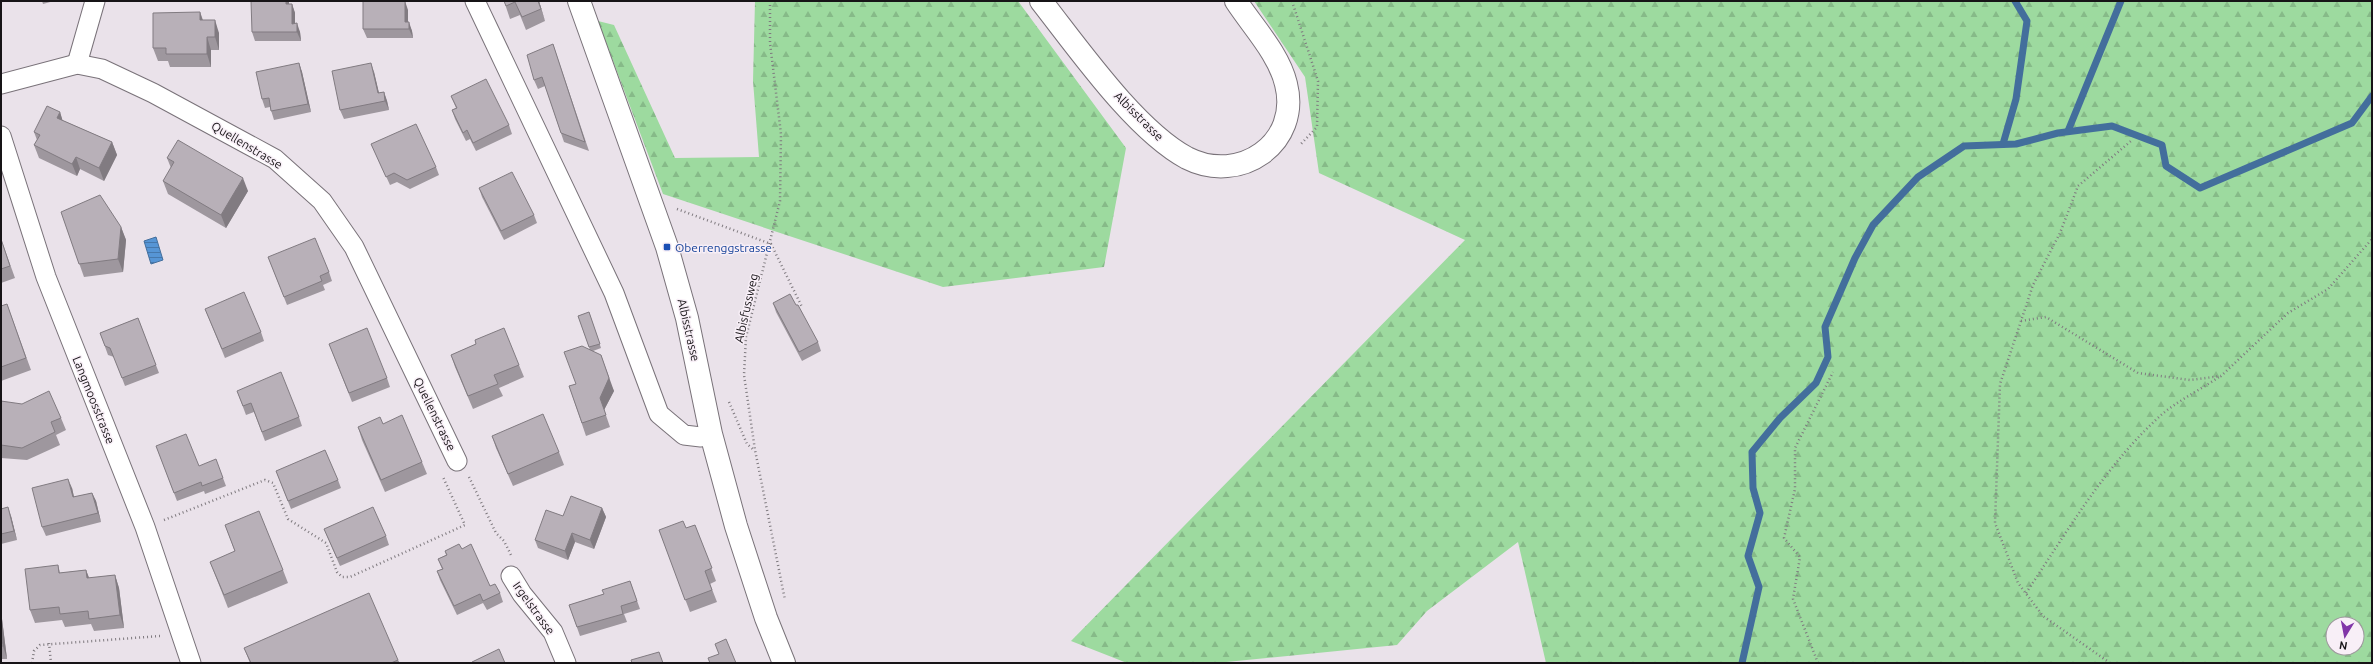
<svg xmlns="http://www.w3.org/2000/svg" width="2373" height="664" viewBox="0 0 2373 664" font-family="Ubuntu,sans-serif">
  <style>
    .forest { fill: url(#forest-firs); fill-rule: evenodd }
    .water { fill: url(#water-rules); stroke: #436e9c }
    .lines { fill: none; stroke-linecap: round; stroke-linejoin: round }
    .stream { stroke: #436e9c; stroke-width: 7 }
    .minor-casing { stroke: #797279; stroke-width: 21 }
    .secondary-casing { stroke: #797279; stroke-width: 24 }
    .path { stroke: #7f7a7f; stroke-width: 2.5; stroke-dasharray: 1 3; stroke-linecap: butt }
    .minor { stroke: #fff; stroke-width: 19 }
    .secondary { stroke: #fff; stroke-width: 22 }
    .wall { fill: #9e979e }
    .shaded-wall { fill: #817b81 }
    .building { fill: #b8b0b8; stroke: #817b81 }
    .transit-dot { fill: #1a4fb4; stroke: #f8eff7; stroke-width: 1.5 }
    .labels { text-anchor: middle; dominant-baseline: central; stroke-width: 3; stroke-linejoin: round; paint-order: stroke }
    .street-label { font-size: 12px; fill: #171417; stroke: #f8eff7 }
    .transit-label { font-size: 12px; fill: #164399; stroke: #f8eff7; text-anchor: start }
  </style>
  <defs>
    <pattern id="forest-firs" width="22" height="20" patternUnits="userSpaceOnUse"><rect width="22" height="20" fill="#9dda9f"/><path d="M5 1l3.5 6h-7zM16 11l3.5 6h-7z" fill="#86ba88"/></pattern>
    <pattern id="water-rules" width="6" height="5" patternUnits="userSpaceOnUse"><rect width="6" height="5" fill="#5695d5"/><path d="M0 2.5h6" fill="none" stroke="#4678ac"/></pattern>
  </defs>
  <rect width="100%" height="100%" fill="#eae2ea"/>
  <!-- forest -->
  <g class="forest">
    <polygon points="755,1 1018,1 1126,148 1104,267 943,287 663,194 598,21 614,25 675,158 759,157 753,81"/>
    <path d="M1254,1h1118v662h-826l-28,-121 -91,69 -30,34 -181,18h-89l-56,-22 394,-401 -146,-67 -14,-96zM2333,624h24v24h-24z"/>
  </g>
  <!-- water -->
  <polygon class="water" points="156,237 163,260 151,264 144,241"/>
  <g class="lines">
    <!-- stream -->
    <g class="stream">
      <polyline points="2068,131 2121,1"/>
      <polyline points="2003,144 2016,99 2027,21 2015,1"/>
      <polyline points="1742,663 1759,587 1748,556 1760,513 1753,488 1752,452 1780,418 1816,383 1828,357 1825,327 1855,258 1873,225 1918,177 1964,146 2016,144 2058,133 2112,126 2162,145 2166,166 2200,188 2352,123 2372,96"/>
    </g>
    <!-- minor casing -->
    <g class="minor-casing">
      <g id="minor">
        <polyline points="475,1 614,293 659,414 684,435 701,437 711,434"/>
        <polyline points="77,64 95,1"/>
        <polyline points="1,84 77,64 102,69 153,93 275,159 322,201 354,247 457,461"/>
        <polyline points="1,136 46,277 145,527 191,663"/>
        <polyline points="511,576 522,594 553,632 566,663"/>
      </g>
    </g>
    <!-- secondary casing -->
    <g class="secondary-casing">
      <g id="secondary">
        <polyline points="579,1 667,247 687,318 711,434 736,526 766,618 784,663"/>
        <path d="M1041,1c37,47 94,129 146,157 53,27 114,-15 99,-74 -7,-30 -33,-57 -50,-83"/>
      </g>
    </g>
    <!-- path -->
    <g class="path">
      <polyline points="770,1 770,43 781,134 780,201 746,337 744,375 755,450 785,600"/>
      <polyline points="1292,1 1318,81 1317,127 1300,145"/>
      <polyline points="677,209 771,244 802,307"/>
      <polyline points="2021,321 2046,317 2138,373 2190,380 2221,376 2288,313 2328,289 2372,239"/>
      <polyline points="729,402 747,444 754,450"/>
      <polyline points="469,477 496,533 504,541 512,557"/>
      <polyline points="164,520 265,480 273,483 288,519 326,543 337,572 342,577 350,577 465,525 443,477"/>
      <path d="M2026,593c41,-61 79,-127 134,-177 17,-15 40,-26 59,-39"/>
      <polyline points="49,643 51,663"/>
      <polyline points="32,663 34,651 40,645 160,636"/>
      <polyline points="1818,663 1793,599 1800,557 1784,538 1795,489 1795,448 1833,372"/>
      <polyline points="2110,663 2043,616 2018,583 1995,523 2000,384 2033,285 2060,233 2078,186 2131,141"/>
    </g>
    <!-- minor -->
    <use href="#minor" class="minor"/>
    <!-- secondary -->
    <use href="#secondary" class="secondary"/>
  </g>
  <!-- wall -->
  <g class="wall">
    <polygon points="42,1 54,1 43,4"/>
    <polygon points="504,1 539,1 545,21 526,30 520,15 510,19"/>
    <polygon points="292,4 295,13 295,24 300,32 301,41 255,41 252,32"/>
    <polygon points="408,10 408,22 412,31 413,38 367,38 363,29"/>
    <polygon points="200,12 203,20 219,33 219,50 211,50 211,67 170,67 168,61 158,61 153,48"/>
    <polygon points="553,44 589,151 564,142 545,86 538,89 534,80"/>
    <polygon points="299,63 302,72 311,112 274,120 270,107 265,108 262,99"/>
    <polygon points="374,72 379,93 384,92 387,101 389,110 344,119 340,110"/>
    <polygon points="451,96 509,125 512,134 476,151 470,139 466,141 455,119 452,110 456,108"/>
    <polygon points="60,112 62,120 112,142 117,155 104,181 80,169 77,176 39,158 34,145 37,140 34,132"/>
    <polygon points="371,144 436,167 439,175 410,189 397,182 390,185 375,152"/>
    <polygon points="167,158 248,191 226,228 168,194 163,181 171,168"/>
    <polygon points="479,188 534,215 537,223 504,240 482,197"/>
    <polygon points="61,212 121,227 126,240 123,272 84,277"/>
    <polygon points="1,239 15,278 1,283"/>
    <polygon points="268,257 329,272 332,281 323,285 325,290 287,305"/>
    <polygon points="773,303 796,305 818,342 821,351 802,361 776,312"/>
    <polygon points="7,304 31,370 1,381 1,306"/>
    <polygon points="205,309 261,332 264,341 225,358"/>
    <polygon points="589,312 601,348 593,351 614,391 604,410 610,427 586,436 569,386 576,384 590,350 578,316"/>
    <polygon points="138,318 159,373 125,386 114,357 108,355 100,333"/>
    <polygon points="329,344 387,378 390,387 352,402"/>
    <polygon points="476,344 519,365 524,377 499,388 503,396 473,409 455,367 451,355"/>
    <polygon points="237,391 299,417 302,426 265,441 254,412 246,415"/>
    <polygon points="1,401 61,418 66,430 56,435 60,445 27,460 1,458"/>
    <polygon points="358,427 422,462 427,474 385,492 362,440"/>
    <polygon points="492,436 559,452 564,465 513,486 496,448"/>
    <polygon points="156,446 223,478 226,486 205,494 204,491 177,501"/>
    <polygon points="276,471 338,480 341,488 291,509"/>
    <polygon points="72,488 74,497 92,493 96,501 101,522 46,536 42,527"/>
    <polygon points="602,508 606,517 594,549 575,542 568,560 538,548 535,540 563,516"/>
    <polygon points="1,509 11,516 17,540 1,544"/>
    <polygon points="225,525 283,570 288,583 228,608 210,562 235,552"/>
    <polygon points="695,525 716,581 710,584 717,602 690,612 659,530 686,528"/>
    <polygon points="324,529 386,536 389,545 340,566"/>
    <polygon points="462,549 490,586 500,593 503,602 487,610 483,603 457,615 440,580 437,571 442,569 438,559 446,555 445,551"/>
    <polygon points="58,565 60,573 86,570 89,578 115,575 119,588 124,628 94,631 91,624 65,627 62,620 35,623 30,610"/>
    <polygon points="630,581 640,609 624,614 627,622 580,636 569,605 604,594"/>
    <polygon points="1,615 2,619 7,659 1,659"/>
    <polygon points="244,648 398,660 400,663 250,663"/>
  </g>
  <!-- shaded-wall -->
  <g class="shaded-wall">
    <polygon points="286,1 289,1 289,13 286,4"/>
    <polygon points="405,1 408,10 408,29 405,22"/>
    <polygon points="538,1 539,1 545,21 541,9"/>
    <polygon points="292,4 295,13 295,32 292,24"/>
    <polygon points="200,12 204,25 200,20"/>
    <polygon points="215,20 219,33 219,50 215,37"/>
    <polygon points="409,22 412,31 413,38 409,29"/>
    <polygon points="297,23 300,32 301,41 297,32"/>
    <polygon points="207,37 211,50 211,67 207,54"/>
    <polygon points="299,63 302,72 311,112 308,104"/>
    <polygon points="371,63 374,72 381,102 378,93"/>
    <polygon points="384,92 387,101 389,110 385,101"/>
    <polygon points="60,112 64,125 57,118"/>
    <polygon points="112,142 117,155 104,181 99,168"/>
    <polygon points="76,157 80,169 77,176 72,164"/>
    <polygon points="243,178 248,191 226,228 221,215"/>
    <polygon points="121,227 126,240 123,272 118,259"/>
    <polygon points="601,355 614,391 604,410 610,427 600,398"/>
    <polygon points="68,479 72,488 76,506 73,497"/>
    <polygon points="92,493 96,501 101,522 98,513"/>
    <polygon points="8,507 11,516 17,540 14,531"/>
    <polygon points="602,508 606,517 594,549 590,540"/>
    <polygon points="572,533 575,542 568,560 565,551"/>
    <polygon points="86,570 91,583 87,578"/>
    <polygon points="115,575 119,588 124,628 120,615"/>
    <polygon points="1,615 2,619 7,659 3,646 1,633"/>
  </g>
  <!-- building -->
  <g class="building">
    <polygon points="251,1 286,1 286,4 292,4 292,24 297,23 297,32 252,32"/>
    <polygon points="363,1 405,1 405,22 409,22 409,29 363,29"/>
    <polygon points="504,1 538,1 541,9 522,17 515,2 506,6"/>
    <polygon points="200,12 200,20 215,20 215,37 207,37 207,54 166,54 166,48 153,48 153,13"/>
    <polygon points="553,44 585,142 561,133 542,77 534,80 527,55"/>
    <polygon points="299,63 308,104 271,111 269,98 262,99 256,72"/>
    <polygon points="371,63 378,93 384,92 385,101 340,110 332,71"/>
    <polygon points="486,79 509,125 473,143 467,130 463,133 452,110 457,108 451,96"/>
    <polygon points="47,106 60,112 57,118 112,142 99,168 76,157 72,164 34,145 40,135 34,132"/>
    <polygon points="416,124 436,167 407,180 394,173 386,177 371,144"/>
    <polygon points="178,140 243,178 221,215 163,181 174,162 167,158"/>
    <polygon points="512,172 534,215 501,231 479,188"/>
    <polygon points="100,195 121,227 118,259 79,264 61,212"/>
    <polygon points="315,238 329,272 320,276 322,281 284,297 268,257"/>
    <polygon points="1,239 10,266 1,269"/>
    <polygon points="244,292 261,332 222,349 205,309"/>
    <polygon points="790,294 796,305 798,305 818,342 799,352 773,303"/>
    <polygon points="7,304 26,358 1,367 1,306"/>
    <polygon points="589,312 600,344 589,347 578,316"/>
    <polygon points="138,318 156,365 122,378 110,348 105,346 100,333"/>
    <polygon points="367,328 387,378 349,393 329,344"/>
    <polygon points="504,328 519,365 494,375 498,384 468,396 451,355 476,344 475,340"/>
    <polygon points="582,346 601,355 609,378 600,398 606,415 582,423 569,386 576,384 564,352"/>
    <polygon points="281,372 299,417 262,432 251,403 243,406 237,391"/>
    <polygon points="49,391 61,418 51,422 55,432 22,448 1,445 1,401 22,404"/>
    <polygon points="543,414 559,452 508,474 492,436"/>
    <polygon points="402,415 422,462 381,480 358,427 380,417 383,424"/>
    <polygon points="186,434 199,466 216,459 223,478 202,486 201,482 174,493 156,446"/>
    <polygon points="325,450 338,480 288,501 276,471"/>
    <polygon points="68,479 73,497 92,493 98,513 42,527 32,488"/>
    <polygon points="571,496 602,508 590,540 572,533 565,551 535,540 546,510 563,516"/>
    <polygon points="8,507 14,531 1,534 1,509"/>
    <polygon points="373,507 386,536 337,558 324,529"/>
    <polygon points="259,511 283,570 224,595 210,562 235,551 225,525"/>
    <polygon points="683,521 686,528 695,525 712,568 705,571 712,590 685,600 659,530"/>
    <polygon points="459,544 462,549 471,544 490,586 495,584 500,593 483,601 480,594 454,606 437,571 443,569 438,559 447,555 445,551"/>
    <polygon points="58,565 59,573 86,570 87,578 115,575 120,615 89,619 88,611 60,614 59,607 30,610 25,569"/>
    <polygon points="630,581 637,601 621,606 623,614 577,627 569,605 604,594 602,590"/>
    <polygon points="369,593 398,660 391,663 251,663 244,648"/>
    <polygon points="1,633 3,646 1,646"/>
    <polygon points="726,639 736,663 710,663 708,658 719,654 715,644"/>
    <polygon points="499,649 505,663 473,663 472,662"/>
    <polygon points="659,652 663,663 632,663 631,660"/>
  </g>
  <!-- markers -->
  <rect class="transit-dot" x="663" y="243" width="8" height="8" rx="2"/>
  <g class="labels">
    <!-- street labels -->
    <g class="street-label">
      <text transform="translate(1139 116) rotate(45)">Albisstrasse</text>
      <text transform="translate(247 145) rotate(31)">Quellenstrasse</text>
      <text transform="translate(746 308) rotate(-77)">Albisfussweg</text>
      <text transform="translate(689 330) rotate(77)">Albisstrasse</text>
      <text transform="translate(94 400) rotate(68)">Langmoosstrasse</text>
      <text transform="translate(435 414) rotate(64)">Quellenstrasse</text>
      <text transform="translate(534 608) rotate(54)">Irgelstrasse</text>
    </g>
    <!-- transit labels -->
    <g class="transit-label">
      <text x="675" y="247">Oberrenggstrasse</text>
    </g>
  </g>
  <!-- border -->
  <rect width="2373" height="664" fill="none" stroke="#171417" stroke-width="4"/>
  <!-- north arrow -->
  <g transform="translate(2345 636) rotate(190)"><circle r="19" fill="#f8eff7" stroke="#9e979d"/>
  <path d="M0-3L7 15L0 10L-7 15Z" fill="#8136a8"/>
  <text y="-6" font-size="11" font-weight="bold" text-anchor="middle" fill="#171417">N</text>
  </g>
</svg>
